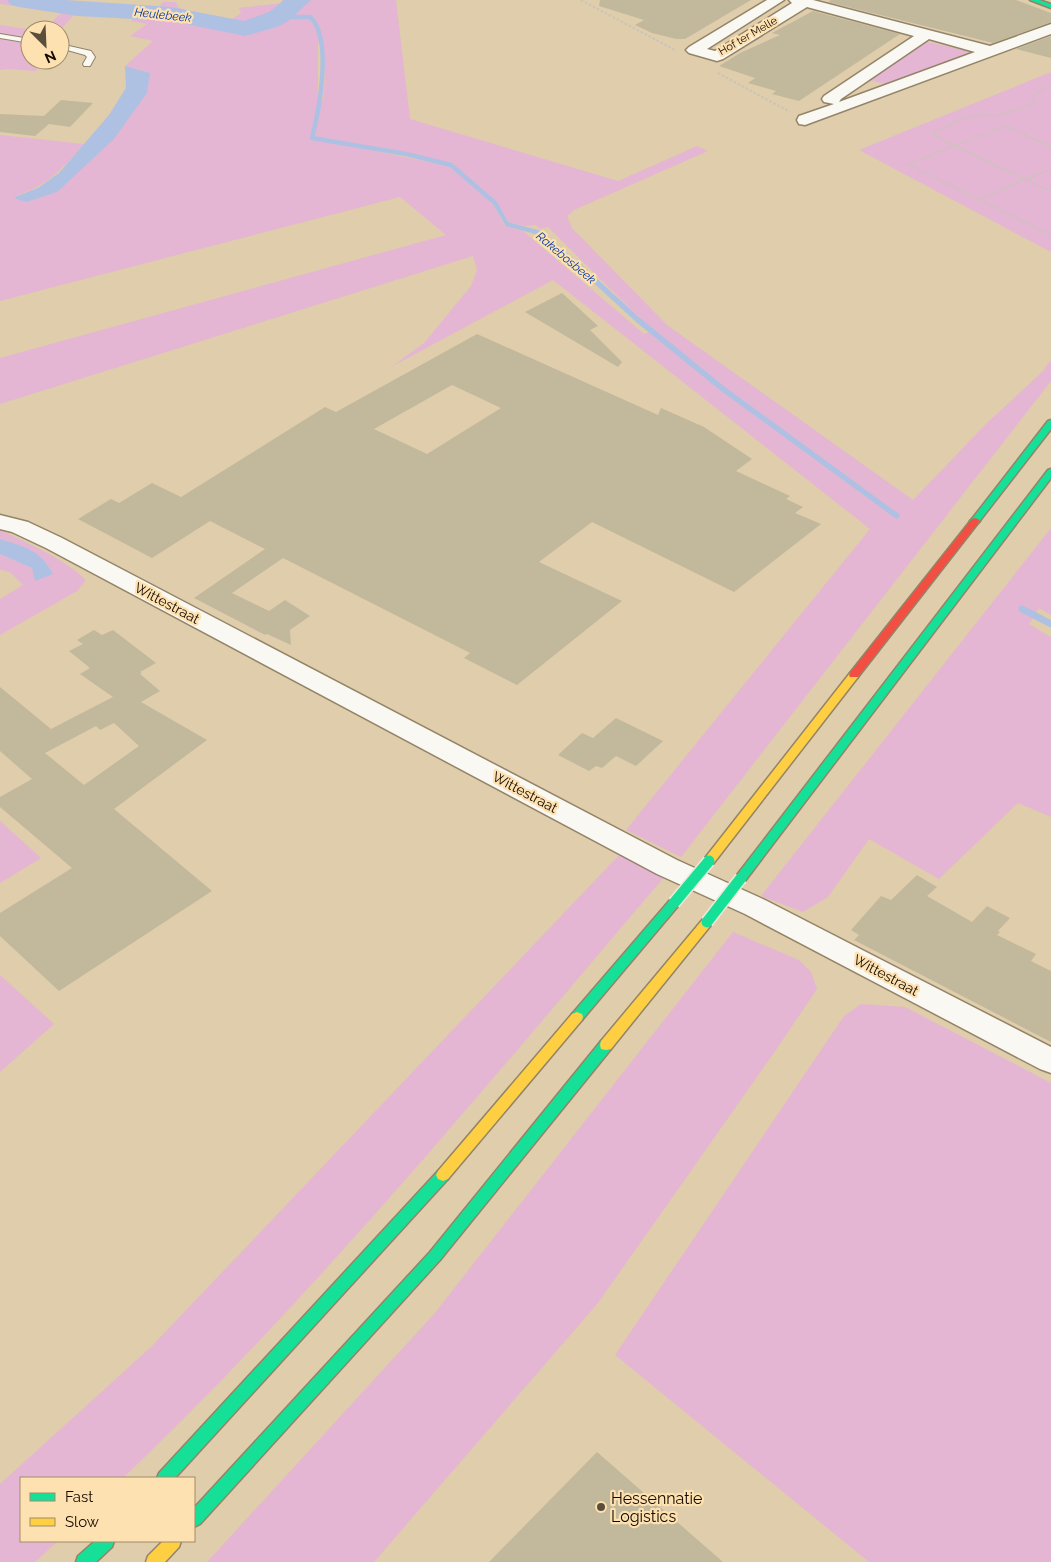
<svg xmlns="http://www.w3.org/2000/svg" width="1051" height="1562" viewBox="0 0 1051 1562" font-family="Raleway,sans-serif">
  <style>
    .green { fill: #e4b6d3; fill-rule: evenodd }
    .water { fill: #afc1e2 }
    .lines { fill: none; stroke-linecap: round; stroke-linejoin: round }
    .stream-far2 { stroke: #afc1e2; stroke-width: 4.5 }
    .stream-far1 { stroke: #afc1e2; stroke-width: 5.5 }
    .stream { stroke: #afc1e2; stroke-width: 7 }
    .river { fill: #afc1e2; fill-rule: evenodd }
    .building { fill: #c2b99c; fill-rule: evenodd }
    .lane-casing { stroke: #938468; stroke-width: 2 }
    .street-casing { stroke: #938468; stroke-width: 3 }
    .fast-casing { stroke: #938468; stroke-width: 3 }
    .slow-casing { stroke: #938468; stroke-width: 3 }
    .jam-casing { stroke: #938468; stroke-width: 3 }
    .path { stroke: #cac4ba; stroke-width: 2; stroke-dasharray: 2.5 2; stroke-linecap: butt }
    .lane { fill: #faf8f2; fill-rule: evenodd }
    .street { fill: #faf8f2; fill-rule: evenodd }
    .fast { fill: #16e098; fill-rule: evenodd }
    .slow { fill: #ffcf43; fill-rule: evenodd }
    .jam { fill: #f24e42; fill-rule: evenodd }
    .fast-bridge-casing { stroke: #f1e8d9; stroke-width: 14; stroke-linecap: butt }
    .fast-bridge { stroke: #16e098; stroke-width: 11 }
    .poi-dot { fill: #5c4e3c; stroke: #fde1b0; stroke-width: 2 }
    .labels { text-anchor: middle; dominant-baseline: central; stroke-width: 4.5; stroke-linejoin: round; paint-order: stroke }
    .far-street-label { font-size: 11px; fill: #150a00; stroke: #fde1b0 }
    .far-water-label { font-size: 12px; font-style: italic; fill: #0037a8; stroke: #fde1b0 }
    .street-label { font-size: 14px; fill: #150a00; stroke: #fde1b0 }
    .near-poi-label { font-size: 16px; fill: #150a00; stroke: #fde1b0; text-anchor: start }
  </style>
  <rect width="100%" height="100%" fill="#dfcdab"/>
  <!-- green -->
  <g class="green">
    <path d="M0,0h58l27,4 44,2 -1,2 29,1 6,-7h13l2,5 13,6 40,7 10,-7 -2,-5 44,-5 -1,-3h114l14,119 208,62 79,-35 11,5 -134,59 -7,6 5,12 95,97 246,175 72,-75 58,-54 8,-11v21l-370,476 -55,-27 244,-301 -317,-249 -162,87 33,-24 47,-57 6,-16 -4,-14 -473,148v-46l446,-123 -46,-38 -400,104v-166l84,9c-22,25 -36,42 -69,52l42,-4 93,-119 -25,-7 28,-25 -23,-5 17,-12 -16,-3 9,-7 38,3 3,-3 -68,-4 -8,7 -30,-3 -15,16h-19l22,-18 -63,-8zM318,43h3c6,19 4,37 2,57l-5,1zM340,144l45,6 67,15 39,32 18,25 15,4 12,-1 4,4 8,-2 105,104 -9,3 -121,-103 -19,-6 -10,-20 -7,-7 -38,-32z"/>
    <polygon points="0,25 33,30 30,30 30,60 49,60 35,71 8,69 0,70"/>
    <polygon points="924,41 967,51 970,54 888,85 866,79"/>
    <polygon points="1051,72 1051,252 859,150"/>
    <polygon points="1051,528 1051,615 1039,608 1029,624 1051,637 1051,817 1018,803 939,879 869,839 828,897 803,912 761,896"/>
    <path d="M0,530c30,14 61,27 86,50l-9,11 -77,44v-36l23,-14 -12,-12 -11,-4v-15l32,14 21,6c-13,-25 -28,-27 -53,-35z"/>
    <polygon points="0,821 41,858 0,883"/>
    <path d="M621,853l45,22c-175,205 -348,417 -543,603h-102v63h37l-23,21h-35v-78l151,-137z"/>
    <polygon points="733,932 799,960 811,972 817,989 778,1047 598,1303 374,1562 207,1562 434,1314"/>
    <polygon points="0,975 54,1024 0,1072"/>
    <polygon points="861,1004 905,1007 1051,1083 1051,1562 869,1562 615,1355 844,1016"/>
  </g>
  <!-- water -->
  <g class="water">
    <polygon points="125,66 150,73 147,93 114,139 57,192 27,202 16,199 15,197 38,188 59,173 109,115 126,88"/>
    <path d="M0,539c25,8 40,10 53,35l-18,7 -3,-13 -32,-14z"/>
  </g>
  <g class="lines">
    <!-- stream-far2 -->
    <path class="stream-far2" d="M278,17h32c23,21 9,94 2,121l94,16 45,11 44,38 12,21 33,9 39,33"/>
    <!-- stream-far1 -->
    <polyline class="stream-far1" points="578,265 638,320 723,389 897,516"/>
    <!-- stream -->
    <polyline class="stream" points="1022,609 1051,624"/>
    <!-- river -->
    <polygon class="river" points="7,0 66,0 171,7 244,21 269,12 284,0 311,0 287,22 277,27 245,36 171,21 78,16 19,7 11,5"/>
  </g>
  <!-- building -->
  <g class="building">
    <polygon points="600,0 751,0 685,39 676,39 652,33 635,25 644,20 599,6"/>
    <polygon points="831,0 1016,0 1051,13 1051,22 993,43 828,2"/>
    <polygon points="813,11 900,34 799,101 772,94 776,91 748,83 755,78 719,66 740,53 780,35 772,33"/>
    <polygon points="1051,36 1051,58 1016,49"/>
    <polygon points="61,100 93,103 70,127 49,124 35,136 0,132 0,114 44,116"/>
    <polygon points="562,293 598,326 590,330 622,362 618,367 525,312"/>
    <path d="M477,334l181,81 3,-7 43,19 48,32 -16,12 54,25 -4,3 17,8 -8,6 26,11 -87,68 -142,-70 -53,40 83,39 -105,84 -53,-27 6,-5 -187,-95 -51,35 37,18 16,-11 25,16 -20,14 1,15 -24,-11 -2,1 -71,-37 71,-49 -55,-28 -58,37 -74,-39 33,-20 8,4 33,-20 29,14 144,-90 11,5zM452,385l49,23 -74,46 -53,-25z"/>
    <path d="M94,630l8,5 11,-5 43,33 -16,9 2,1 -2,1 20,17 -19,11 66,38 -93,69 98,82 -153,100 -59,-55v-23l72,-45 -72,-61v-10l32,-18 -32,-28v-64l51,42 62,-32 -33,-23 10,-6 -21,-17 14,-7 -6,-4zM114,723l25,23 -55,39 -39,-32 51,-27 4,4z"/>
    <polygon points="616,718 663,741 636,766 616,756 602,768 596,766 589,771 558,755 582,733 593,738"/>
    <polygon points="917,875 937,887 927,896 972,922 987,906 1010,918 998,931 1000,932 997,935 1036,954 1031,961 1051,971 1051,1042 854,940 859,935 851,930 881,896 891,900"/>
    <polygon points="597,1452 723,1562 489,1562"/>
  </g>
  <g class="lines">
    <!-- lane casing -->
    <g class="lane-casing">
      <g id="lane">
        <polygon points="0,34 30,39 30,43 0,38"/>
        <polygon points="60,44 91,51 95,57 90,66 84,66 83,64 87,57 85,55 60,48"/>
      </g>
    </g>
    <!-- street casing -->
    <g class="street-casing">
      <g id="street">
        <path d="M767,0h17l-77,49 8,2 77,-48 -3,-3h24l177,46 61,-22v10l-246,91 -6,-1 -2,-4 2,-4 35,-12 -10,-2 -2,-3 2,-3 90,-60 -107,-29 -84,52 -6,2 -28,-8 -3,-3 3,-3zM929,39l46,13 -136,50 2,-3z"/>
        <polygon points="0,515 28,522 62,538 677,860 765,900 1051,1047 1051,1073 1040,1069 745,914 657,874 46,548 12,532 0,529"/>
      </g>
    </g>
    <!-- fast casing -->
    <g class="fast-casing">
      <g id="fast">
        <polygon points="1030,0 1039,0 1051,4 1051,8"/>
        <polygon points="1051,420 1051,429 978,523 972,523 970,521 972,519 1048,421"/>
        <polygon points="1051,469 1051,478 745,881 737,881 735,878 737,875 1048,470"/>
        <polygon points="674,899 678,900 680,903 678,906 582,1020 577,1022 572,1020 571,1017 572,1014 670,900"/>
        <polygon points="606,1040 611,1041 612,1045 611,1049 440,1260 200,1524 194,1527 194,1508 430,1252 601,1041"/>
        <polygon points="443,1169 448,1171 450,1175 448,1179 175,1478 157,1478 159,1473 438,1171"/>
        <polygon points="95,1541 114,1541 112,1547 96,1562 76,1562 78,1556"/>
      </g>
    </g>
    <!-- slow casing -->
    <g class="slow-casing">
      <g id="slow">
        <polygon points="854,672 858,673 859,675 858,677 713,864 705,864 703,861 705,858 850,673"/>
        <polygon points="707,918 711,919 713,922 711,925 611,1049 606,1050 601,1049 600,1045 601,1041 703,919"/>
        <polygon points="577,1012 582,1014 583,1017 582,1020 448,1179 443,1181 438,1179 436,1175 438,1171 572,1014"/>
        <polygon points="163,1541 181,1541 179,1547 165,1562 146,1562 148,1556"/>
      </g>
    </g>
    <!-- jam casing -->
    <g class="jam-casing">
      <polygon id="jam" points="975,518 978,519 980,521 978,523 858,677 850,677 849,675 850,673 972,519"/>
    </g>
    <!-- path -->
    <g class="path">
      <polyline points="581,0 675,50"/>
      <polyline points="718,73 790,112"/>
      <path d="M1051,85c-10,4 -17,6 -17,18l-34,12h-20l-14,3 -34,15 12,8 107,50"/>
      <polyline points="1051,147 1005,126 908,164 1051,235"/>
      <polyline points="979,199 1051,169"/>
    </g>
    <!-- lane -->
    <use href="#lane" class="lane"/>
    <!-- street -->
    <use href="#street" class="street"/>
    <!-- fast -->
    <use href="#fast" class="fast"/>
    <!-- slow -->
    <use href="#slow" class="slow"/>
    <!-- jam -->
    <use href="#jam" class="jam"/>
    <!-- fast-bridge casing -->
    <g class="fast-bridge-casing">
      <g id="fast-bridge">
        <polyline points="674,903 709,861"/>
        <polyline points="707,922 741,878"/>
      </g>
    </g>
    <!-- fast-bridge -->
    <use href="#fast-bridge" class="fast-bridge"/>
  </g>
  <!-- markers -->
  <circle class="poi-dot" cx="601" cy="1507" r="5"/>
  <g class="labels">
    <!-- far-street labels -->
    <g class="far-street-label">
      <text transform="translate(748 36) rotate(-30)">Hof ter Melle</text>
    </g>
    <!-- far-water labels -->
    <g class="far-water-label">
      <text transform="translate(163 15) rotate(6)">Heulebeek</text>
      <text transform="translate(566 258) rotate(40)">Rakebosbeek</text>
    </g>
    <!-- street labels -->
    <g class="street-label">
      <text transform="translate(167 603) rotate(28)">Wittestraat</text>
      <text transform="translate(525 792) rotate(28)">Wittestraat</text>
      <text transform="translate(886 975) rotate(28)">Wittestraat</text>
    </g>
    <!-- near-poi labels -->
    <g class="near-poi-label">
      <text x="611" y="1498">Hessennatie<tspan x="611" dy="18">Logistics</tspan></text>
    </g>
  </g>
  <!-- legend -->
  <rect x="20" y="1477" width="175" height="65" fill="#fde1b0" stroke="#a08b6a"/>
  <rect x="30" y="1493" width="25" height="8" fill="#16e098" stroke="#a08b6a"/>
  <text x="65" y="1502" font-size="15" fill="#150a00">Fast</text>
  <rect x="30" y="1518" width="25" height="8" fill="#ffcf43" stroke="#a08b6a"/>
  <text x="65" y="1527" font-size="15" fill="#150a00">Slow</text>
  <!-- north arrow -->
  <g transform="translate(45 45) rotate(156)"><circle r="24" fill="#fde1b0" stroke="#a08b6a"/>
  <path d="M0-4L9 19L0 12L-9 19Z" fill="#5c4e3c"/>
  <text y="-8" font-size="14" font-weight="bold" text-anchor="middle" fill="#150a00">N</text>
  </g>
</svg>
